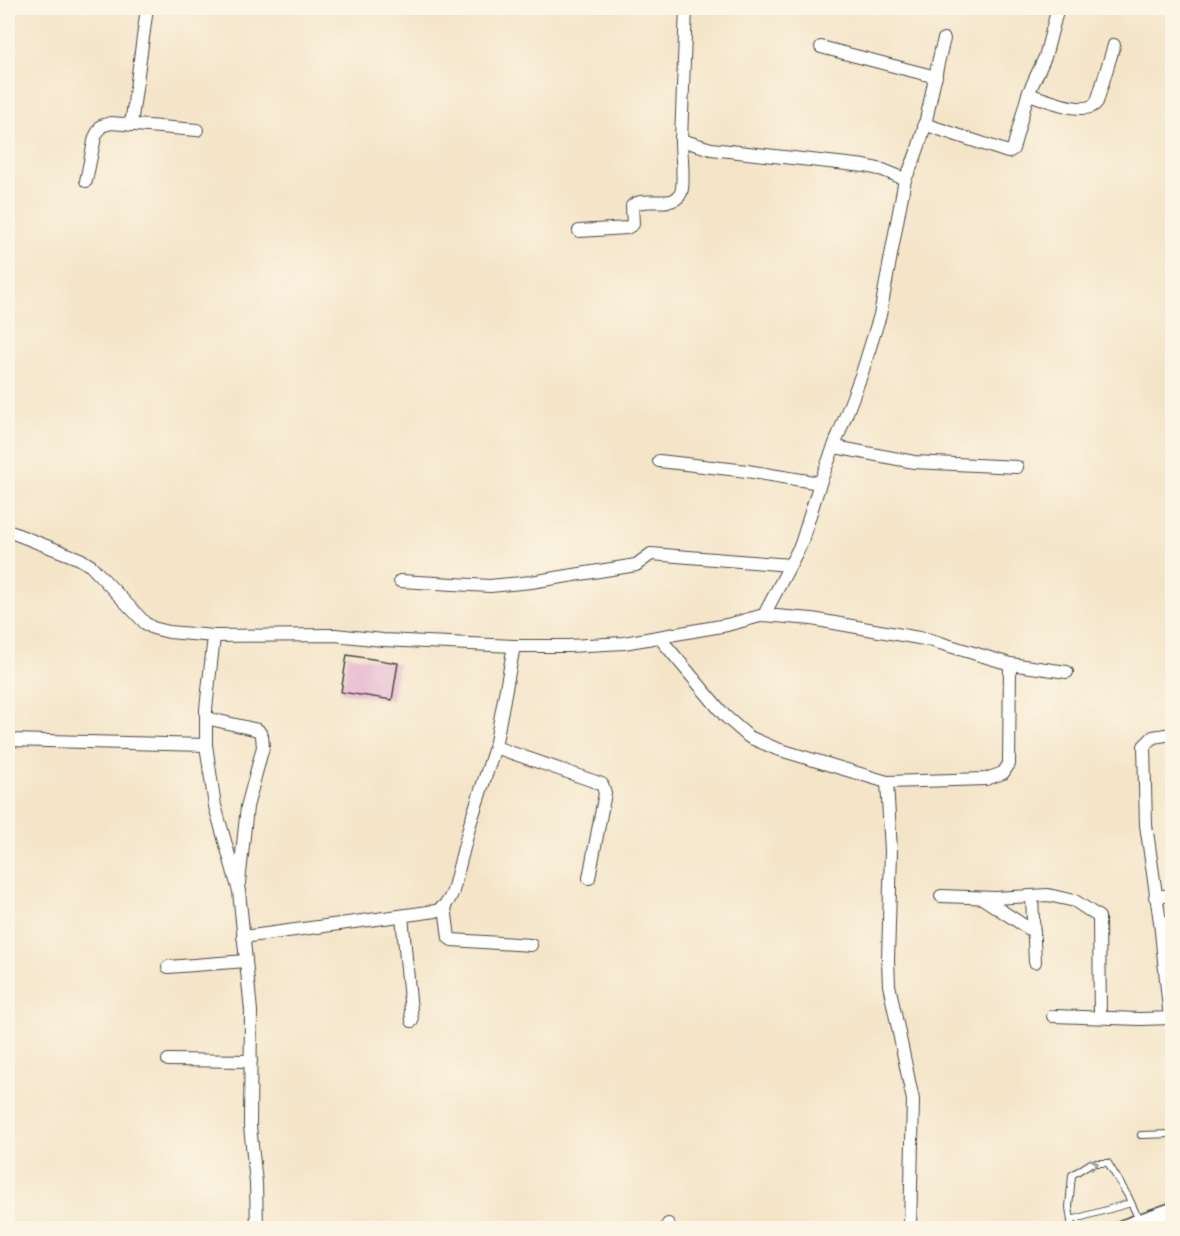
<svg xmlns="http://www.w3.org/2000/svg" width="1180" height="1236" viewBox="0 0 1180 1236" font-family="'EB Garamond',serif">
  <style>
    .building { fill: #e3b0cd }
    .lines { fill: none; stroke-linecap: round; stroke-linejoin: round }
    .service-casing { stroke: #494743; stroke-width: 8 }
    .minor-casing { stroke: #494743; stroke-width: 14 }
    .tertiary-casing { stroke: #494743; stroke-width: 19 }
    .service { stroke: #fff; stroke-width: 6 }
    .minor { stroke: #fff; stroke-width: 12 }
    .tertiary { stroke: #fff; stroke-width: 16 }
    .oneway { stroke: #a0a0a0 }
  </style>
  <rect width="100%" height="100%" fill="#fcf5e5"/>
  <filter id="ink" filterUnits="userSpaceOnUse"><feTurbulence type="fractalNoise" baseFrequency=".0167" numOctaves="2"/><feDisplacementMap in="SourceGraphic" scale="12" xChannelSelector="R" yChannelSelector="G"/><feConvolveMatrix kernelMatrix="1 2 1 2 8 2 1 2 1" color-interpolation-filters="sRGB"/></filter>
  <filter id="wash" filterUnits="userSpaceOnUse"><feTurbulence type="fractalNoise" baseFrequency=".008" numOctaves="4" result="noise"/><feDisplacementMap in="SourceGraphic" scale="24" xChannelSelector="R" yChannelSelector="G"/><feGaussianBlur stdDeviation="1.35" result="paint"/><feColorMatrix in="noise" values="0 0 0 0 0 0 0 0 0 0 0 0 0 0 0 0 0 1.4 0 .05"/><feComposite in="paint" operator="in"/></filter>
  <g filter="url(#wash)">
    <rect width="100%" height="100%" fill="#f4e5c9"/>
    <g id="blocks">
      <!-- building -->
      <polygon class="building" points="347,655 398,663 392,700 341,692"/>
    </g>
  </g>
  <g filter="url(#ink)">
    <use href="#blocks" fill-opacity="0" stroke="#494743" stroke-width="1.5"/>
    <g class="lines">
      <!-- service casing -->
      <g class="service-casing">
        <g id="service">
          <polyline points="1141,1135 1172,1134"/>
          <polyline points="1071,1220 1131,1203"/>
          <polyline points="1072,1228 1069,1207 1072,1175 1091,1163 1108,1163 1128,1196 1139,1220"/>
        </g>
      </g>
      <!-- minor casing -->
      <g class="minor-casing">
        <g id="minor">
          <polyline points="686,8 681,140 711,149 865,166 883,170 905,179 880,315 862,373 820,483 801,544 764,615"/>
          <polyline points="821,47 936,77"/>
          <path d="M1028,94c16,4 58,24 69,8l17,-57"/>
          <polyline points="924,124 1008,152 1013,149 1028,94 1045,57 1056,15"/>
          <polyline points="131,125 147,8"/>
          <path d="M905,179c23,-42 26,-95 39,-140"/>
          <polyline points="86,181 95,137 101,126 111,123 197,130"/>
          <path d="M579,231l48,-3 6,-4 -1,-18c13,-12 46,6 50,-17 2,-16 -1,-33 -1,-49"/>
          <polyline points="835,447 914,462 1017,467"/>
          <polyline points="659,461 747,471 820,483"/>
          <polyline points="8,531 80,559 91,566 145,623 153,628 169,632 214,636 335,635 383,640 514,646 569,646 624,643 727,625 764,615 812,619 930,640 1010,664 1067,672"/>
          <polyline points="400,581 490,586 531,582 636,565 651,554 790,565"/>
          <polyline points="214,636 206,709 206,745 215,806 239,891 251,1011 250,1126 256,1183 257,1228"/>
          <polyline points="659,637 725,716 749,737 777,749 887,782 891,851 888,960 889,985 913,1100 910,1228"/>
          <polyline points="206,718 258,730 262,736 263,747 247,807 239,883"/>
          <polyline points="8,740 206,745"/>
          <polyline points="495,747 602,784 605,793 589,878"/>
          <polyline points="887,782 986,779 1003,773 1009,764 1010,664"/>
          <polyline points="941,896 995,898 1048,895 1075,901 1099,917 1100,1017"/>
          <polyline points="1032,897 1035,962"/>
          <polyline points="1155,897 1172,895"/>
          <polyline points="982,898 1034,932"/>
          <polyline points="445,907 449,938 452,940 531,945"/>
          <polyline points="402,916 412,1021"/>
          <path d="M243,937l193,-26c10,-5 13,-10 17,-20l17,-67 25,-77 19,-101"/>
          <polyline points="168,967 246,961"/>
          <polyline points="1053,1016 1140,1019 1172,1018"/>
          <polyline points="1170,1018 1160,922 1146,825 1144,746 1153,737 1172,734"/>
          <polyline points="168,1060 251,1061"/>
          <polyline points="668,1224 669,1228"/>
        </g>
      </g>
      <!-- tertiary casing -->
      <g class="tertiary-casing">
        <polyline id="tertiary" points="1123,1228 1172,1211"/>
      </g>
      <!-- service -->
      <use href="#service" class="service"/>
      <!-- minor -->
      <use href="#minor" class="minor"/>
      <!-- tertiary -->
      <use href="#tertiary" class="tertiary"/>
    </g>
    <!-- one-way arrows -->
    <defs><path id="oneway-chevron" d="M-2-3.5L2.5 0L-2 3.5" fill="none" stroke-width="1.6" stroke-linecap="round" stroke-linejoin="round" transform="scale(1.5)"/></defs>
    <use class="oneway" href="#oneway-chevron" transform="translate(1094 1164) rotate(-9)"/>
  </g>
  <!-- margin -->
  <rect width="1180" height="1236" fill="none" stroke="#fcf5e5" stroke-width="30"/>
</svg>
